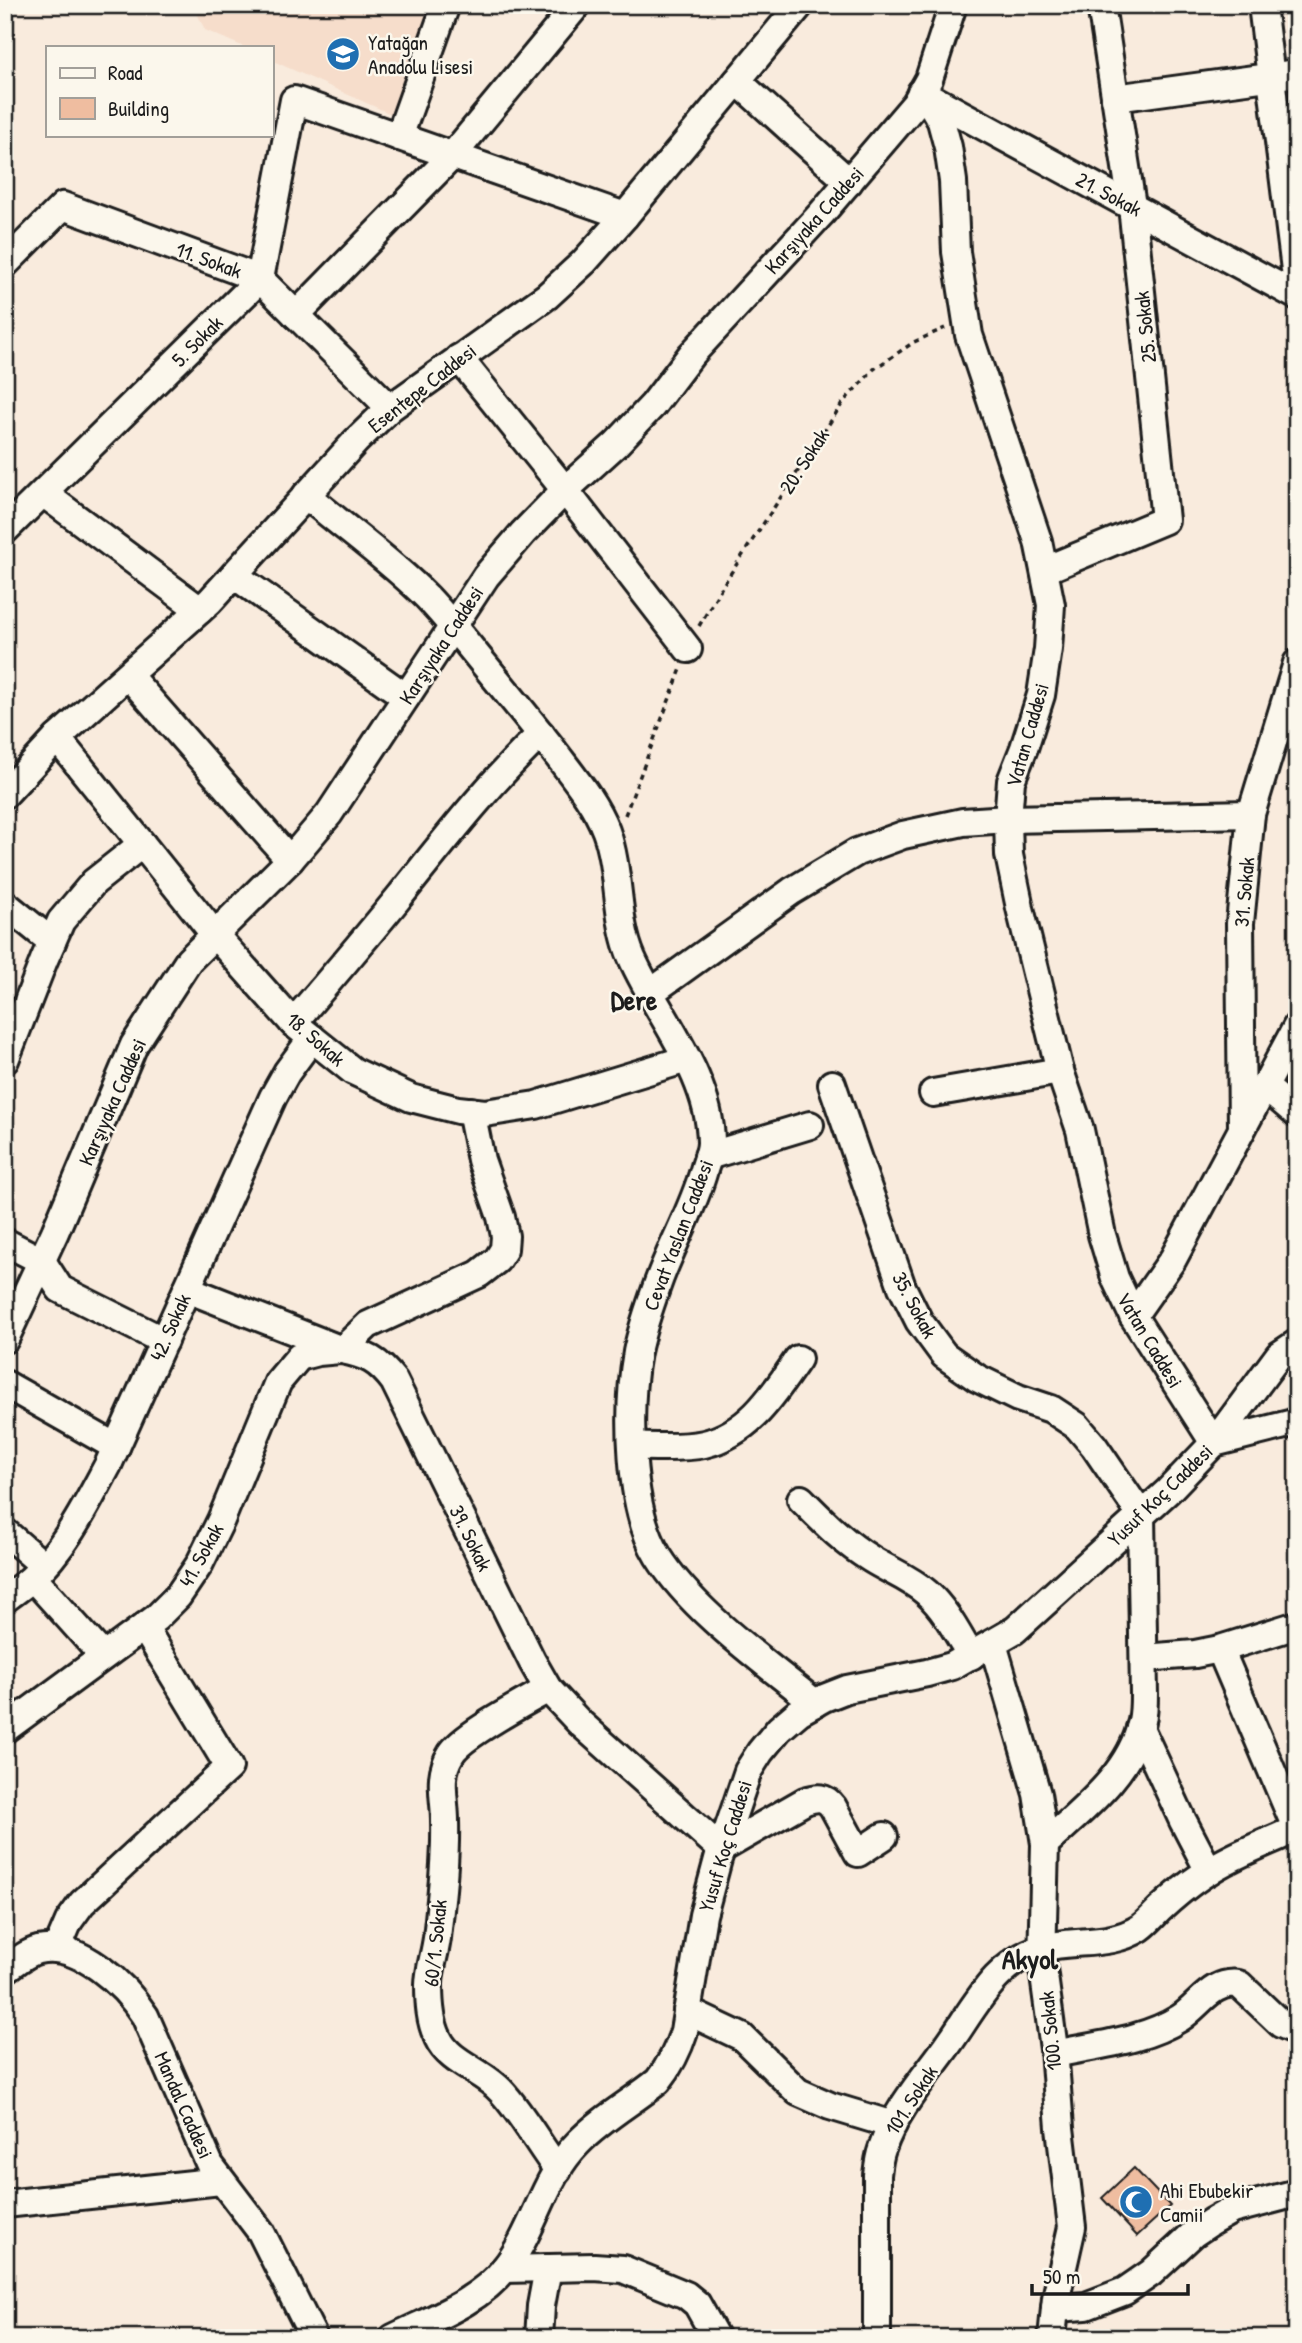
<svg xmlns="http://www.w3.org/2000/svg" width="1302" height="2343" viewBox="0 0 1302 2343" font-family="'Patrick Hand',sans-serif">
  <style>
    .built { fill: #f6ddcb }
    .building { fill: #efbda0; stroke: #1c1c1c; stroke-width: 2 }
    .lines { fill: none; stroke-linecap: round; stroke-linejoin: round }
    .minor-casing { stroke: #1c1c1c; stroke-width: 32 }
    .path { stroke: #1c1c1c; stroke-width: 3.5; stroke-dasharray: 5 5; stroke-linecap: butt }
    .minor { stroke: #fbf7ec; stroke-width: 26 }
    .labels { text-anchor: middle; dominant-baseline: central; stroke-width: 5; stroke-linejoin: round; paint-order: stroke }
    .poi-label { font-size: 21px; fill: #1c1c1c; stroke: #fbf7ec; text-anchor: start }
    .street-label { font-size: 21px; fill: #1c1c1c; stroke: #fbf7ec }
    .district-label { font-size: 28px; font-weight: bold; fill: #1c1c1c; stroke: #fbf7ec }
  </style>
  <rect width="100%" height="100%" fill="#f9ebdd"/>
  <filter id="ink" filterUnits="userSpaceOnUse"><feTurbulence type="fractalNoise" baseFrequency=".0143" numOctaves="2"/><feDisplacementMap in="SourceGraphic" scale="14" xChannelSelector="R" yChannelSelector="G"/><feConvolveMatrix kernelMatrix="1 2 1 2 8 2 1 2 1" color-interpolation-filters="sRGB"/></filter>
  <g filter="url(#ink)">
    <!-- built -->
    <polygon class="built" points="193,5 432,5 391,114 271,60 271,47 244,47 205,30"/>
    <!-- building -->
    <polygon class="building" points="1134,2168 1170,2206 1137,2236 1102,2198"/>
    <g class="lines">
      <!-- minor casing -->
      <g class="minor-casing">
        <g id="minor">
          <polyline points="1262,5 1297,286"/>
          <polyline points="737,81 849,182"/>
          <polyline points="921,92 931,104 941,121 948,147 953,181 956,252 969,335 1038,541 1051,605 1048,649 1041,695 1024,748 1011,781 1008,819 1009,855 1020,908 1060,1071 1080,1130 1102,1235 1115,1278 1133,1316 1214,1443 1297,1422"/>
          <polyline points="926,95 1297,296"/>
          <polyline points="1115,98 1297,73"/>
          <polyline points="399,137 446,5"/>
          <polyline points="5,264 63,206 260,279 390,408"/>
          <polyline points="296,315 452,156 577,5"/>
          <polyline points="459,358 565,490 688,649"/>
          <polyline points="43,493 200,610"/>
          <path d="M306,495c40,34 84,65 121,102 20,21 38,44 56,66 23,28 46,56 68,84 20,27 43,53 55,84 15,41 9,89 26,127 26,59 78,116 79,184 0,9 -4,18 -7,28 -11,39 -32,74 -46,113 -8,22 -16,45 -21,69 -10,55 -9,156 21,204 35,56 106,105 157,147"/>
          <polyline points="5,530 260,279 294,100 625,216"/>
          <polyline points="1045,570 1165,520 1132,206 1101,5"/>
          <polyline points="234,575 406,697"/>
          <polyline points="128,675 290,860"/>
          <polyline points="57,738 215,935 293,1023 353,1071 411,1098 458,1110 485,1113 536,1105 687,1059"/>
          <polyline points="5,794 57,738 210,601 356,441 390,408 547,296 584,262 625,216 800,5"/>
          <polyline points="5,904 52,942"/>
          <polyline points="650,993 792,891 857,852 903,835 963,822 1008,819 1251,814"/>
          <path d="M293,1023c36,-42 72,-84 107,-127 45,-56 88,-112 141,-162"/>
          <polyline points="5,1060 44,960 61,921 94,882 142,844"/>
          <path d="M832,1084l70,203 17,34 25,34 33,23 41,20 33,11 26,17 17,20 47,69 3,179c0,8 0,18 -2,27 -11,52 -60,89 -97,123"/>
          <polyline points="1264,1086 1297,1114"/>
          <polyline points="933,1093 1060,1071"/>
          <polyline points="1242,1129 1240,923 1251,814 1297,663"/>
          <polyline points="708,1156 810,1125"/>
          <polyline points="5,1242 42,1261 60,1289 164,1341"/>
          <path d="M187,1289l155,61c25,5 36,10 52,31l138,280 16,28 31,33 142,127 84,-48c12,-4 20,-5 28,6l25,46 26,-17"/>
          <polyline points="1133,1316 1173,1259 1297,1026"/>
          <polyline points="5,1339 55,1232 134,1045 189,960 290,860 329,814 486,576 523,533 565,490 616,444 653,405 691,355 821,214 915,104 929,79 953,5"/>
          <polyline points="342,1350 368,1325 479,1274 497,1260 504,1249 505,1236 501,1217 481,1160 471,1111"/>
          <polyline points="5,1384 116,1447"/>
          <path d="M633,1447c22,-1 49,2 71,-3 46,-11 69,-49 94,-85"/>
          <path d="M801,1499c22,22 43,44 70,60 19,12 39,19 56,34 19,17 31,42 44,63"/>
          <polyline points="5,1532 43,1565"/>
          <polyline points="33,1578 103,1656"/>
          <path d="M5,1599c9,-7 18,-13 26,-20 34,-30 56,-75 77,-114l165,-368 14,-25 25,-34"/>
          <polyline points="993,1644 1037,1794 1045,1844 1042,1961 1054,2049 1060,2128 1072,2227 1056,2298 1052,2338"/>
          <polyline points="1220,1649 1297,1830"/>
          <polyline points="1144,1658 1195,1654 1220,1649 1297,1625"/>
          <path d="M548,1689c-22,13 -86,46 -97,65 -14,22 -6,43 -6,67 1,39 -4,79 -8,117 -2,16 -8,32 -8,47 0,18 1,37 9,53 11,25 46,33 64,54 21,23 37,53 56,78"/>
          <polyline points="1140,1728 1183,1821 1209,1871"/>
          <polyline points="5,1729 156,1618 178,1596 199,1565 221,1520 278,1382 299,1357 318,1352 340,1350"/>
          <polyline points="57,1949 69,1921 82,1903 229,1767 144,1627"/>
          <path d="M5,1970c10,-7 21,-17 33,-20 41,-9 87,35 107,66l65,149 51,67 53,106"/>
          <polyline points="687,2011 742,2037 798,2092 830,2106 893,2125"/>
          <path d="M1055,2054c41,-9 89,-13 125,-36 20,-13 32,-38 59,-34l42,40 16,7"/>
          <polyline points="5,2204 221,2181"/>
          <polyline points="504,2269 594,2267 623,2269 686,2295 697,2304 716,2338"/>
          <polyline points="1055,2308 1086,2306 1125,2291 1151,2273 1193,2234 1211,2222 1232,2210 1297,2193"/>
          <path d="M393,2338c38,-19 86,-36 112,-70 30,-38 38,-90 73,-125 23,-24 54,-41 80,-62 12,-15 20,-31 26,-50l19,-116 15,-56 30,-88 12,-19 19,-23 20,-17 25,-14 23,-9 80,-16 25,-7 63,-36 153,-139 46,-48 65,-88 18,-12"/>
          <polyline points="539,2338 541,2306 548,2268"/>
          <path d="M877,2338v-163c1,-9 2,-18 5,-26 13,-38 42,-71 65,-103 27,-37 47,-83 95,-98 32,-9 68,-1 98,-20 7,-5 13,-12 19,-18 13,-12 27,-24 42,-34 29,-20 63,-32 95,-47"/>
        </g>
      </g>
      <!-- path -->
      <g class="path">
        <polyline points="699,626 723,585 844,401 874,369 914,342 945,328"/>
        <polyline points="625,815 681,669"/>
      </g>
      <!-- minor -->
      <use href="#minor" class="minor"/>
    </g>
  </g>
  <!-- icons -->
  <defs>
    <g id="school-disc" transform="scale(1.75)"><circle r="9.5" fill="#1f6fb2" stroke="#fbf7ec"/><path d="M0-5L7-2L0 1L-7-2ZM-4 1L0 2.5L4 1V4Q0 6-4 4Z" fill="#fff"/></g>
    <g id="mosque-disc" transform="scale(1.75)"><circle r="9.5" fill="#1f6fb2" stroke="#fbf7ec"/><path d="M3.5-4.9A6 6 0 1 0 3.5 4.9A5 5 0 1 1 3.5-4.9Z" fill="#fff"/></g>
  </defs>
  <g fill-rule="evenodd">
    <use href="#school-disc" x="343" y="54"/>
    <use href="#mosque-disc" x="1136" y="2202"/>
  </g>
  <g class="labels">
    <!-- poi labels -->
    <g class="poi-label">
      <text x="368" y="42">Yatağan<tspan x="368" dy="24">Anadolu Lisesi</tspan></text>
      <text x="1160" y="2190">Ahi Ebubekir<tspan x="1160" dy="24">Camii</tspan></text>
    </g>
    <!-- street labels -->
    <g class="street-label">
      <text transform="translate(1109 194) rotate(28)">21. Sokak</text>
      <text transform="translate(814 220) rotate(-48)">Karşıyaka Caddesi</text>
      <text transform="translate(209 260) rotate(20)">11. Sokak</text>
      <text transform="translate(1145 327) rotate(-96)">25. Sokak</text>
      <text transform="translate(197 341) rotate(-45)">5. Sokak</text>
      <text transform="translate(422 388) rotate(-38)">Esentepe Caddesi</text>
      <text transform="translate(804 461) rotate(-57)">20. Sokak</text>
      <text transform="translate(441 645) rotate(-57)">Karşıyaka Caddesi</text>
      <text transform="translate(1027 735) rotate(-74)">Vatan Caddesi</text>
      <text transform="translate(1244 892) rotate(-85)">31. Sokak</text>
      <text transform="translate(316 1039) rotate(41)">18. Sokak</text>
      <text transform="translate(112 1102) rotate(-66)">Karşıyaka Caddesi</text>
      <text transform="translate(678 1235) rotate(-69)">Cevat Yaslan Caddesi</text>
      <text transform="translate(915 1305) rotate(62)">35. Sokak</text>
      <text transform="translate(170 1327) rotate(-66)">42. Sokak</text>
      <text transform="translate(1150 1340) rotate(59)">Vatan Caddesi</text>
      <text transform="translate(1160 1495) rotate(-44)">Yusuf Koç Caddesi</text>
      <text transform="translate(471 1538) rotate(64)">39. Sokak</text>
      <text transform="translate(201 1555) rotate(-61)">41. Sokak</text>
      <text transform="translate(725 1846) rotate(-73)">Yusuf Koç Caddesi</text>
      <text transform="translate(435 1943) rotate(-84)">60/1. Sokak</text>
      <text transform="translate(1050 2031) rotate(-96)">100. Sokak</text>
      <text transform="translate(911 2100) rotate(-57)">101. Sokak</text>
      <text transform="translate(184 2105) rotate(66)">Mandal Caddesi</text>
    </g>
    <!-- district labels -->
    <g class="district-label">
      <text x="634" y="1000">Dere</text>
      <text x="1030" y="1959">Akyol</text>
    </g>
  </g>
  <!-- margin -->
  <rect width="1302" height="2343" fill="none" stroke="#fbf7ec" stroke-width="28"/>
  <rect x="14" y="14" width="1274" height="2315" fill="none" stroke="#1c1c1c" stroke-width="2.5" filter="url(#ink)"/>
  <!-- legend -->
  <rect x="46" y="46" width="228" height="91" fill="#fbf7ec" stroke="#a29f99" stroke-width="2"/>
  <rect x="60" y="68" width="35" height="10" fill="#fbf7ec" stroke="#a29f99" stroke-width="2"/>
  <text x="108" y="80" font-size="21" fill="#1c1c1c">Road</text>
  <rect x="60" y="98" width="35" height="21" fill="#efbda0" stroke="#a29f99" stroke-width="2"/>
  <text x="108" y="116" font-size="21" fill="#1c1c1c">Building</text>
  <!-- scale -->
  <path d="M1032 2284v10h156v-10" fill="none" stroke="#1c1c1c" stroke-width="3.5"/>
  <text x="1043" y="2284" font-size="21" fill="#1c1c1c" stroke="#fbf7ec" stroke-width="5" paint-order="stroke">50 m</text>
</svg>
